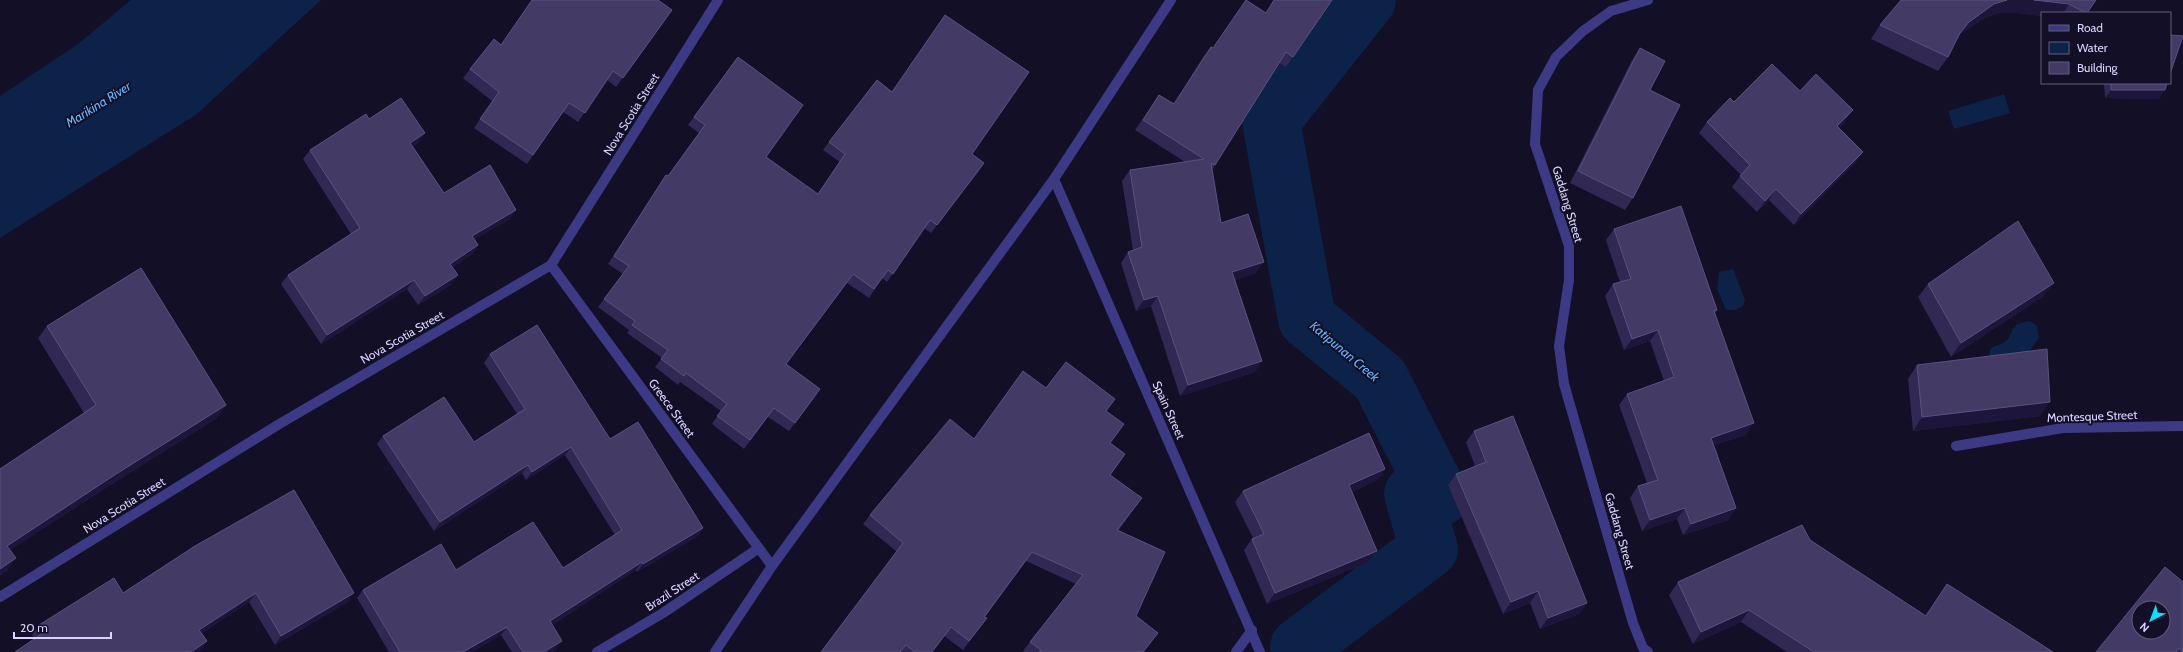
<svg xmlns="http://www.w3.org/2000/svg" width="2183" height="652" viewBox="0 0 2183 652" font-family="Cabin,sans-serif">
  <style>
    .water { fill: #0c2248 }
    .lines { fill: none; stroke-linecap: round; stroke-linejoin: round }
    .river { stroke: #0c2248; stroke-width: 58 }
    .minor { stroke: #3d3a85; stroke-width: 10 }
    .wall { fill: #312854 }
    .shaded-wall { fill: #1d163a }
    .building { fill: #433a66; stroke: #5a527e; fill-rule: evenodd }
    .labels { text-anchor: middle; dominant-baseline: central; stroke-width: 4; stroke-linejoin: round; paint-order: stroke }
    .street-label { font-size: 12px; fill: #d9d4ff; stroke: #130f26 }
    .water-label { font-size: 13px; font-style: italic; fill: #62b6ff; stroke: #130f26 }
  </style>
  <rect width="100%" height="100%" fill="#130f26"/>
  <!-- water -->
  <g class="water">
    <polygon points="131,0 321,0 197,114 0,238 0,96 78,44"/>
    <polygon points="2004,94 2010,113 1954,129 1948,111"/>
    <polygon points="1733,269 1745,300 1743,306 1735,310 1726,310 1717,289 1719,272"/>
    <path d="M2030,321l7,5 2,12 -12,16 -38,6 1,-10c4,-5 7,-4 13,-7 13,-7 2,-19 27,-22z"/>
  </g>
  <g class="lines">
    <!-- river -->
    <polyline class="river" points="1300,652 1299,647 1429,549 1413,494 1440,497 1380,379 1307,319 1271,121 1367,0"/>
    <!-- minor -->
    <g class="minor">
      <polyline points="1054,179 1260,652"/>
      <polyline points="551,265 772,566"/>
      <polyline points="1956,446 2063,428 2183,426"/>
      <polyline points="0,597 281,423 551,265 718,0"/>
      <polyline points="597,652 663,613 759,548"/>
      <polyline points="715,652 772,566 1054,179 1171,0"/>
      <polyline points="1236,652 1252,630"/>
      <polyline points="1648,652 1643,648 1633,623 1564,384 1559,346 1569,280 1569,246 1535,144 1538,90 1556,57 1583,31 1611,11 1648,0"/>
    </g>
  </g>
  <!-- wall -->
  <g class="wall">
    <polygon points="1332,0 1286,67 1279,63 1212,170 1221,223 1256,273 1235,280 1255,372 1180,396 1151,306 1136,311 1121,263 1128,252 1133,250 1122,181 1130,170 1185,162 1135,130 1159,95 1174,104 1203,57 1211,47 1213,48 1265,13"/>
    <polygon points="2096,0 2087,13 2042,13 2042,16 2017,13 1999,13 1984,18 1959,35 1948,57 1938,71 1871,39 1880,25"/>
    <polygon points="672,10 616,87 607,80 578,122 563,112 527,164 474,128 492,101 463,78 470,69 501,45"/>
    <polygon points="1640,48 1650,90 1633,198 1625,210 1570,183 1632,60"/>
    <polygon points="738,57 766,157 818,194 840,162 823,150 829,142 972,154 979,171 931,233 924,228 887,282 882,278 869,298 847,283 786,364 820,389 789,431 768,417 744,449 712,424 721,411 680,382 678,385 655,367 662,358 627,333 629,330 598,307 623,274 608,264 661,183 666,175 668,176 699,133 688,125"/>
    <polygon points="2104,83 2167,83 2159,99 2105,98"/>
    <polygon points="1800,91 1845,122 1839,128 1863,152 1855,163 1794,225 1769,200 1757,212 1732,187 1741,175 1699,133 1707,122 1734,102"/>
    <polygon points="369,119 419,142 413,146 444,193 510,219 475,239 478,245 472,254 453,267 452,284 418,305 407,289 321,344 281,284 288,275 351,234 303,159 310,150"/>
    <polygon points="1614,229 1717,310 1715,313 1746,435 1714,445 1736,508 1728,520 1683,535 1677,519 1642,531 1630,498 1638,486 1647,483 1619,405 1627,394 1664,381 1650,341 1624,350 1605,296 1613,284 1620,282 1606,240"/>
    <polygon points="1928,284 2044,296 1951,357 1918,297"/>
    <polygon points="47,326 217,418 104,489 10,550 7,571 0,469 84,413 38,338"/>
    <polygon points="490,354 610,439 703,528 698,536 637,572 636,570 552,625 556,649 552,652 512,652 501,635 472,652 389,652 357,598 363,590 456,570 563,568 615,535 565,455 526,480 522,473 434,531 377,444 383,436 474,442 517,414 484,363"/>
    <polygon points="1917,365 2040,416 1913,431 1908,379"/>
    <polygon points="1046,388 1107,411 1110,443 1110,475 1135,507 1118,531 1136,616 1158,633 1144,652 1024,652 1023,651 1030,642 1076,584 1026,561 985,617 987,618 963,650 944,636 932,652 821,652 897,552 863,524 870,515 974,439"/>
    <polygon points="1474,431 1587,603 1579,614 1540,629 1530,603 1503,614 1448,485 1456,474 1475,466 1466,442"/>
    <polygon points="1385,469 1377,480 1352,492 1377,551 1369,562 1267,604 1244,550 1252,539 1253,538 1235,502 1243,491"/>
    <polygon points="1810,540 1925,616 1947,584 2053,652 1787,652 1741,622 1693,644 1669,595 1678,582"/>
    <polygon points="195,546 348,602 275,645 249,602 202,633 207,641 201,650 198,652 15,652 35,639 32,635 39,625 123,593"/>
    <polygon points="2183,582 2183,652 2096,652"/>
  </g>
  <!-- shaded-wall -->
  <g class="shaded-wall">
    <polygon points="2007,0 2034,0 2069,4 2063,13 2042,13 2042,16 2017,13 1999,13 1984,18 1959,35 1950,47 1969,22 1994,4"/>
    <polygon points="2111,90 2165,90 2159,99 2105,98"/>
    <polygon points="1853,110 1845,122 1830,137 1837,126"/>
    <polygon points="425,133 419,142 404,152 410,143"/>
    <polygon points="1863,152 1855,163 1794,225 1801,214"/>
    <polygon points="984,163 979,171 931,233 937,225"/>
    <polygon points="1776,189 1769,200 1757,212 1765,201"/>
    <polygon points="516,210 510,219 466,245 472,236"/>
    <polygon points="478,245 472,254 444,273 450,264"/>
    <polygon points="1264,262 1256,273 1225,283 1232,272"/>
    <polygon points="458,275 452,284 418,305 425,296"/>
    <polygon points="414,280 407,289 321,344 327,335"/>
    <polygon points="2054,283 2044,296 1951,357 1961,343"/>
    <polygon points="1158,296 1151,306 1136,311 1144,300"/>
    <polygon points="1658,330 1650,341 1624,350 1632,339"/>
    <polygon points="1262,361 1255,372 1180,396 1188,385"/>
    <polygon points="2050,402 2040,416 1913,431 1922,417"/>
    <polygon points="226,405 217,418 104,489 0,557 7,546 113,476"/>
    <polygon points="1754,423 1746,435 1703,449 1711,438"/>
    <polygon points="571,447 565,455 526,480 532,472"/>
    <polygon points="528,465 522,473 434,531 440,522"/>
    <polygon points="1385,469 1377,480 1341,497 1349,485"/>
    <polygon points="1685,508 1677,519 1642,531 1650,520"/>
    <polygon points="1736,508 1728,520 1683,535 1691,524"/>
    <polygon points="703,528 698,536 637,572 643,564"/>
    <polygon points="1377,551 1369,562 1267,604 1275,593"/>
    <polygon points="16,558 7,571 0,576 0,569"/>
    <polygon points="642,562 636,570 544,630 550,621"/>
    <polygon points="1538,591 1530,603 1503,614 1511,602"/>
    <polygon points="256,593 249,602 193,639 199,630"/>
    <polygon points="354,593 348,602 275,645 281,636"/>
    <polygon points="1587,603 1579,614 1540,629 1548,618"/>
    <polygon points="1749,610 1741,622 1693,644 1701,632"/>
    <polygon points="507,627 501,635 472,652 463,652"/>
    <polygon points="1158,633 1144,652 1143,652"/>
    <polygon points="207,641 201,650 198,652 191,652"/>
    <polygon points="562,641 556,649 552,652 544,652"/>
  </g>
  <!-- building -->
  <g class="building">
    <polygon points="532,0 658,0 672,10 623,78 613,71 585,113 569,103 533,155 480,119 499,92 470,69 494,39 501,45"/>
    <polygon points="1246,0 1266,13 1274,0 1332,0 1293,57 1286,52 1215,165 1211,163 1221,223 1248,214 1264,262 1232,272 1262,361 1188,385 1158,296 1144,300 1128,252 1142,247 1130,170 1204,159 1143,120 1159,95 1174,104 1211,47 1213,48"/>
    <polygon points="1901,0 2007,0 1994,4 1969,22 1960,33 1948,57 1880,25"/>
    <polygon points="2034,0 2096,0 2087,13 2086,13 2069,4"/>
    <polygon points="945,15 1029,72 972,154 984,163 937,225 930,220 893,274 888,270 874,289 853,274 786,364 820,389 795,423 774,408 750,440 717,416 727,404 686,373 684,376 661,359 668,350 632,325 635,321 604,299 629,266 614,256 666,175 668,176 705,125 694,117 738,57 803,105 766,157 818,194 845,154 829,142 877,80 892,92"/>
    <polygon points="2170,35 2183,36 2170,74"/>
    <polygon points="1640,48 1665,61 1650,90 1680,105 1633,198 1578,171"/>
    <polygon points="1772,64 1800,91 1816,74 1853,110 1837,126 1863,152 1801,214 1776,189 1765,201 1740,176 1750,165 1707,122 1730,98 1734,102"/>
    <polygon points="2111,83 2167,83 2165,90 2111,90"/>
    <polygon points="401,98 425,133 410,143 444,193 490,165 516,210 472,236 478,245 450,264 458,275 425,296 414,280 327,335 288,275 360,228 310,150 366,114 369,119"/>
    <polygon points="1681,206 1717,310 1714,311 1754,423 1711,438 1736,508 1691,524 1685,508 1650,520 1638,486 1658,480 1627,394 1674,377 1658,330 1632,339 1613,284 1631,279 1614,229"/>
    <polygon points="2018,221 2054,283 1961,343 1928,284"/>
    <polygon points="141,268 226,405 113,476 7,546 16,558 0,569 0,469 96,405 47,326"/>
    <polygon points="537,325 610,439 638,422 703,528 643,564 642,562 550,621 562,641 544,652 523,652 507,627 463,652 400,652 363,590 441,544 456,570 533,522 563,568 622,530 571,447 532,472 528,465 440,522 383,436 444,397 474,442 525,409 490,354"/>
    <polygon points="2047,349 2050,402 1922,417 1917,365"/>
    <polygon points="1066,362 1115,399 1106,411 1124,424 1110,443 1125,454 1110,475 1142,498 1117,530 1165,552 1136,616 1158,633 1143,652 1039,652 1041,650 1030,642 1083,575 1032,552 984,617 987,618 969,641 951,627 932,652 915,652 906,645 900,652 821,652 903,543 870,515 950,419 974,439 1023,371 1046,388"/>
    <polygon points="1513,416 1587,603 1548,618 1538,591 1511,602 1456,474 1486,462 1474,431"/>
    <polygon points="1369,433 1385,469 1349,485 1377,551 1275,593 1252,539 1264,534 1243,491"/>
    <polygon points="294,490 354,593 281,636 256,593 199,630 207,641 191,652 15,652 43,633 39,625 114,578 123,593 195,546"/>
    <polygon points="1802,525 1810,540 1926,616 1947,584 2053,652 1814,652 1749,610 1701,632 1678,582"/>
    <path d="M2165,567l18,15v70l-4,-4 -3,4h-80zM2139,608h24v24h-24z"/>
  </g>
  <g class="labels">
    <!-- street labels -->
    <g class="street-label">
      <text transform="translate(631 114) rotate(-58)">Nova Scotia Street</text>
      <text transform="translate(1568 204) rotate(73)">Gaddang Street</text>
      <text transform="translate(402 337) rotate(-30)">Nova Scotia Street</text>
      <text transform="translate(672 408) rotate(54)">Greece Street</text>
      <text transform="translate(1169 410) rotate(66)">Spain Street</text>
      <text transform="translate(2092 416) rotate(-2)">Montesque Street</text>
      <text transform="translate(124 505) rotate(-32)">Nova Scotia Street</text>
      <text transform="translate(1620 531) rotate(74)">Gaddang Street</text>
      <text transform="translate(672 591) rotate(-33)">Brazil Street</text>
    </g>
    <!-- water labels -->
    <g class="water-label">
      <text transform="translate(98 104) rotate(-32)">Marikina River</text>
      <text transform="translate(1345 351) rotate(40)">Katipunan Creek</text>
    </g>
  </g>
  <!-- legend -->
  <rect x="2041" y="12" width="130" height="72" fill="#130f26" stroke="#625e7d"/>
  <rect x="2049" y="25" width="20" height="6" fill="#3d3a85" stroke="#625e7d"/>
  <text x="2077" y="32" font-size="12" fill="#d9d4ff">Road</text>
  <rect x="2049" y="42" width="20" height="12" fill="#0c2248" stroke="#625e7d"/>
  <text x="2077" y="52" font-size="12" fill="#d9d4ff">Water</text>
  <rect x="2049" y="62" width="20" height="12" fill="#433a66" stroke="#625e7d"/>
  <text x="2077" y="72" font-size="12" fill="#d9d4ff">Building</text>
  <!-- north arrow -->
  <g transform="translate(2151 620) rotate(222)"><circle r="19" fill="#130f26" stroke="#625e7d"/>
  <path d="M0-3L7 15L0 10L-7 15Z" fill="#00e5ff"/>
  <text y="-6" font-size="11" font-weight="bold" text-anchor="middle" fill="#d9d4ff">N</text>
  </g>
  <!-- scale -->
  <path d="M14 632v6h97v-6" fill="none" stroke="#d9d4ff" stroke-width="2"/>
  <text x="20" y="632" font-size="12" fill="#d9d4ff" stroke="#130f26" stroke-width="3" paint-order="stroke">20 m</text>
</svg>
